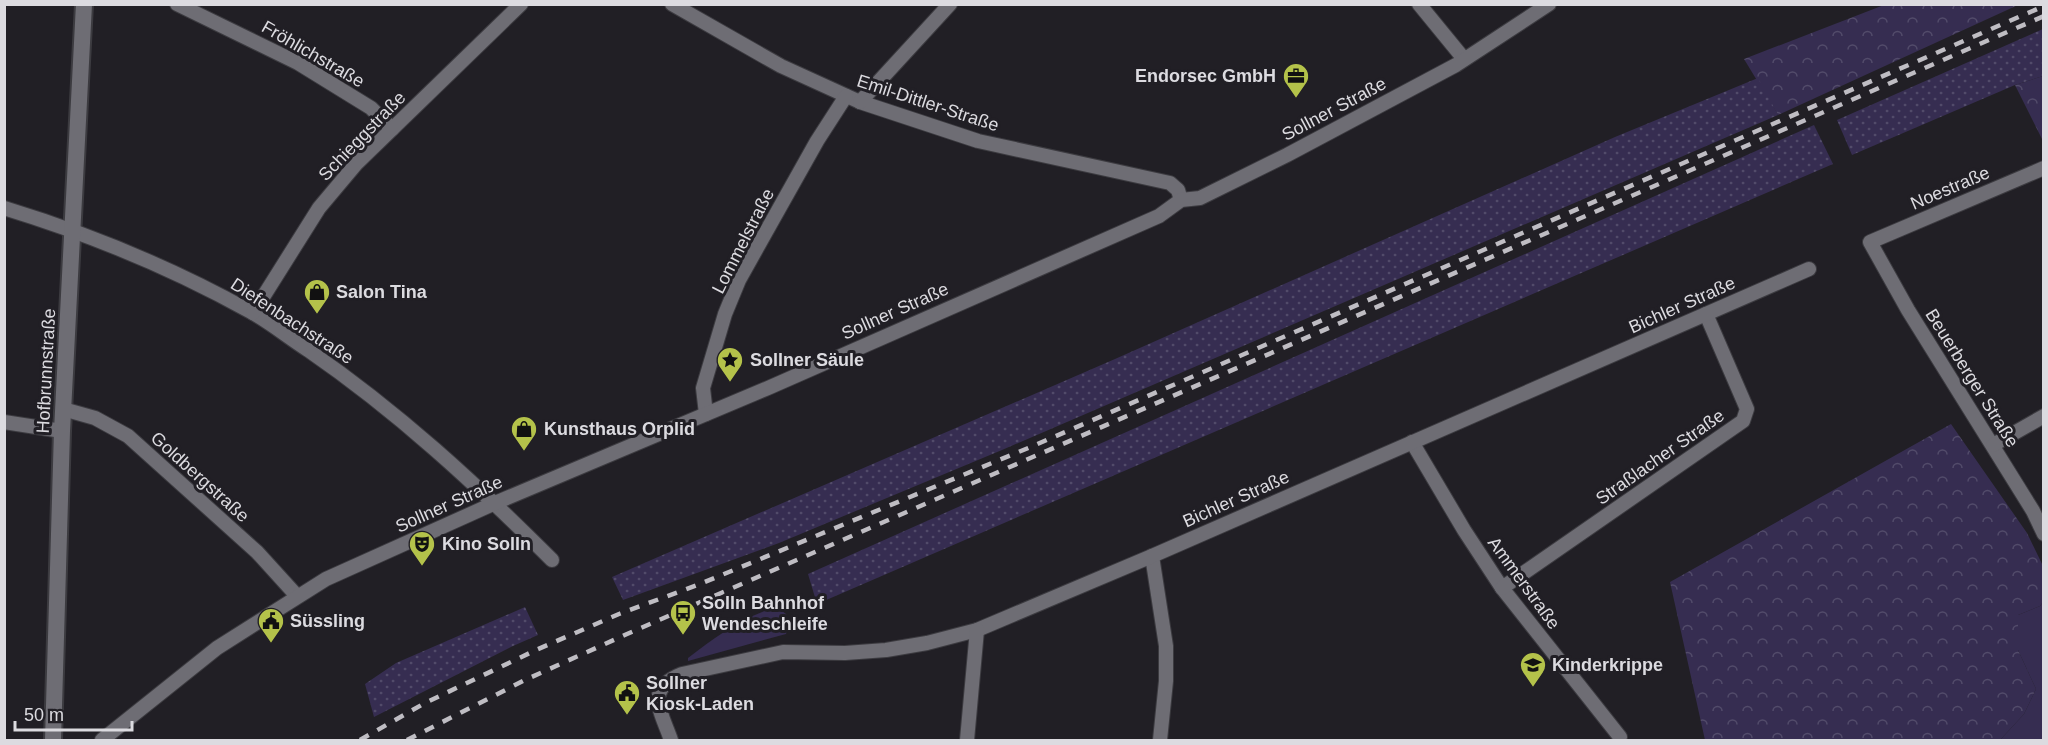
<svg xmlns="http://www.w3.org/2000/svg" width="2048" height="745" viewBox="0 0 2048 745" font-family="Arial,sans-serif">
  <style>
    .grass { fill: #362d51 }
    .forest { fill: url(#forest-crowns) }
    .park { fill: url(#park-dots) }
    .lines { fill: none; stroke-linecap: round; stroke-linejoin: round }
    .minor-casing { stroke: #3c3b40; stroke-width: 16 }
    .tertiary-casing { stroke: #3c3b40; stroke-width: 20 }
    .minor { stroke: #6e6d74; stroke-width: 14 }
    .tertiary { stroke: #6e6d74; stroke-width: 16 }
    .rail { stroke: #bfbdc3; stroke-width: 4.5; stroke-dasharray: 10 10; stroke-linecap: butt }
    .labels { text-anchor: middle; dominant-baseline: central; stroke-width: 6; stroke-linejoin: round; paint-order: stroke }
    .street-label { font-size: 18px; fill: #dcdbe0; stroke: #211f25 }
    .poi-label { font-size: 18px; font-weight: bold; fill: #dcdbe0; stroke: #211f25; text-anchor: start }
  </style>
  <defs>
    <pattern id="forest-crowns" width="20" height="18" patternUnits="userSpaceOnUse" patternTransform="scale(1.5)"><rect width="20" height="18" fill="#362d51"/><path d="M2 6a3 3 0 1 1 6 0M12 15a3 3 0 1 1 6 0" fill="none" stroke="#524b6a"/></pattern>
    <pattern id="park-dots" width="8" height="8" patternUnits="userSpaceOnUse" patternTransform="scale(1.5)"><rect width="8" height="8" fill="#362d51"/><path d="M2 2h.1M6 6h.1" fill="none" stroke="#524b6a" stroke-width="1.8" stroke-linecap="round"/></pattern>
  </defs>
  <rect width="100%" height="100%" fill="#211f25"/>
  <!-- grass -->
  <g class="grass">
    <polygon points="2043,602 2043,740 2000,740 2024,714 2036,689 2018,650 2018,615 2040,606"/>
    <path d="M777,607l9,7 4,10 -4,10 -98,27v-3c27,-21 56,-42 89,-51z"/>
  </g>
  <!-- forest -->
  <g class="forest">
    <polygon points="1884,5 2018,5 1778,115 1744,59"/>
    <polygon points="2043,76 2043,141 2015,85"/>
    <polygon points="1951,424 2027,533 2043,566 2043,602 2040,606 2018,615 2018,650 2036,689 2024,714 2000,740 1705,740 1670,582"/>
  </g>
  <!-- park -->
  <g class="park">
    <polygon points="2043,29 2043,76 2015,85 1852,155 1837,120"/>
    <polygon points="1758,78 1778,115 1002,450 779,543 623,600 612,577 1115,359 1615,137"/>
    <polygon points="1814,125 1833,164 817,604 808,574"/>
    <polygon points="525,607 538,635 513,646 374,717 365,684 396,663"/>
  </g>
  <g class="lines">
    <!-- minor casing -->
    <g class="minor-casing">
      <g id="minor">
        <polyline points="177,4 298,63 371,108 392,129"/>
        <polyline points="672,4 781,66 860,102 978,141 1170,183 1178,190 1181,200"/>
        <polyline points="1419,4 1464,59"/>
        <polyline points="860,102 950,4"/>
        <polyline points="2044,168 1870,242 1908,310 2033,511 2044,534"/>
        <path d="M4,208c85,26 170,61 247,104 20,11 38,26 57,38 90,62 167,133 244,210"/>
        <polyline points="253,313 319,208 356,164 521,4"/>
        <polyline points="63,409 95,418 128,436 257,552 297,596"/>
        <polyline points="706,414 703,388 725,314 739,280 817,141 846,96"/>
        <polyline points="4,422 62,431"/>
        <polyline points="1412,442 1464,530 1502,588 1620,737"/>
        <polyline points="1993,445 2044,416"/>
        <polyline points="1152,556 1166,646 1166,681 1160,740"/>
        <polyline points="1502,588 1743,421 1747,409 1706,314"/>
        <polyline points="102,740 217,648 326,579 495,503 768,388 1159,216 1181,200 1200,198 1287,155 1456,65 1549,4"/>
        <path d="M671,740c-10,-29 -27,-51 11,-66l101,-22 62,1 41,-3 41,-7 50,-13 175,-74 657,-287"/>
        <polyline points="967,740 977,630"/>
      </g>
    </g>
    <!-- tertiary casing -->
    <g class="tertiary-casing">
      <polyline id="tertiary" points="53,740 62,431 84,4"/>
    </g>
    <!-- minor -->
    <use href="#minor" class="minor"/>
    <!-- tertiary -->
    <use href="#tertiary" class="tertiary"/>
    <!-- rail -->
    <g class="rail">
      <polyline points="360,740 425,703 536,650 619,614 700,584 1033,446 2044,6"/>
      <polyline points="407,740 525,680 627,634 2044,16"/>
    </g>
  </g>
  <!-- icons -->
  <defs>
    <g id="office-pin" transform="scale(1.35)"><path d="M0 17L-7.5 6A9.5 9.5 0 1 1 7.5 6Z" fill="#b4c24a" stroke="#211f25"/><path d="M-6-3h4V-5.5h4V-3h4V5H-6ZM-1-4.5V-3h2v-1.5ZM-6 0V1H6V0Z" fill="#111"/></g>
    <g id="shop-pin" transform="scale(1.35)"><path d="M0 17L-7.5 6A9.5 9.5 0 1 1 7.5 6Z" fill="#b4c24a" stroke="#211f25"/><path d="M-5-2.5h2.3a2.7 3.5 0 0 1 5.4 0H5L5.5 6h-11ZM-1.5-2.5h3a1.5 2.3 0 0 0-3 0Z" fill="#111"/></g>
    <g id="sight-pin" transform="scale(1.35)"><path d="M0 17L-7.5 6A9.5 9.5 0 1 1 7.5 6Z" fill="#b4c24a" stroke="#211f25"/><path d="M0-6L1.8-2.2L6-1.7L2.9 1.2L3.7 5.4L0 3.3L-3.7 5.4L-2.9 1.2L-6-1.7L-1.8-2.2Z" fill="#111"/></g>
    <g id="theatre-pin" transform="scale(1.35)"><path d="M0 17L-7.5 6A9.5 9.5 0 1 1 7.5 6Z" fill="#b4c24a" stroke="#211f25"/><path d="M-5-5.5Q0-4 5-5.5V0Q5 5 0 6Q-5 5-5 0ZM-3.3-2.5H-1v1.5H-3.3ZM1-2.5H3.3v1.5H1ZM-2.8 1Q0 5.5 2.8 1Z" fill="#111"/></g>
    <g id="bus-pin" transform="scale(1.35)"><path d="M0 17L-7.5 6A9.5 9.5 0 1 1 7.5 6Z" fill="#b4c24a" stroke="#211f25"/><path d="M-5-6H5V4H4V6H2V4H-2V6H-4V4H-5ZM-3.5-4V0h7V-4ZM-3.5 1.2v1.5H-2V1.2ZM2 1.2v1.5H3.5V1.2Z" fill="#111"/></g>
    <g id="civic-pin" transform="scale(1.35)"><path d="M0 17L-7.5 6A9.5 9.5 0 1 1 7.5 6Z" fill="#b4c24a" stroke="#211f25"/><path d="M-.6-6.5H3V-4.5H.6V-3L4-1V1h2V6H-6V1h2V-1L-.6-3ZM-1.2 2.5V6h2.4V2.5Z" fill="#111"/></g>
    <g id="school-pin" transform="scale(1.35)"><path d="M0 17L-7.5 6A9.5 9.5 0 1 1 7.5 6Z" fill="#b4c24a" stroke="#211f25"/><path d="M0-5L7-2L0 1L-7-2ZM-4 1L0 2.5L4 1V4Q0 6-4 4Z" fill="#111"/></g>
  </defs>
  <g fill-rule="evenodd">
    <use href="#office-pin" x="1296" y="76"/>
    <use href="#shop-pin" x="317" y="292"/>
    <use href="#sight-pin" x="730" y="360"/>
    <use href="#shop-pin" x="524" y="429"/>
    <use href="#theatre-pin" x="422" y="544"/>
    <use href="#bus-pin" x="683" y="613"/>
    <use href="#civic-pin" x="271" y="621"/>
    <use href="#school-pin" x="1533" y="665"/>
    <use href="#civic-pin" x="627" y="693"/>
  </g>
  <g class="labels">
    <!-- street labels -->
    <g class="street-label">
      <text transform="translate(313 54) rotate(30)">Fröhlichstraße</text>
      <text transform="translate(928 103) rotate(18)">Emil-Dittler-Straße</text>
      <text transform="translate(1334 109) rotate(-28)">Sollner Straße</text>
      <text transform="translate(362 136) rotate(-46)">Schieggstraße</text>
      <text transform="translate(1950 188) rotate(-23)">Noestraße</text>
      <text transform="translate(743 241) rotate(-63)">Lommelstraße</text>
      <text transform="translate(1682 305) rotate(-24)">Bichler Straße</text>
      <text transform="translate(895 311) rotate(-24)">Sollner Straße</text>
      <text transform="translate(292 321) rotate(33)">Diefenbachstraße</text>
      <text transform="translate(46 371) rotate(-87)">Hofbrunnstraße</text>
      <text transform="translate(1972 378) rotate(58)">Beuerberger Straße</text>
      <text transform="translate(1660 457) rotate(-35)">Straßlacher Straße</text>
      <text transform="translate(200 477) rotate(42)">Goldbergstraße</text>
      <text transform="translate(1236 499) rotate(-24)">Bichler Straße</text>
      <text transform="translate(449 504) rotate(-24)">Sollner Straße</text>
      <text transform="translate(1524 583) rotate(54)">Ammerstraße</text>
    </g>
    <!-- poi labels -->
    <g class="poi-label">
      <text x="1276" y="76" text-anchor="end">Endorsec GmbH</text>
      <text x="336" y="292">Salon Tina</text>
      <text x="750" y="360">Sollner Säule</text>
      <text x="544" y="429">Kunsthaus Orplid</text>
      <text x="442" y="544">Kino Solln</text>
      <text x="702" y="603">Solln Bahnhof<tspan x="702" dy="21">Wendeschleife</tspan></text>
      <text x="290" y="621">Süssling</text>
      <text x="1552" y="665">Kinderkrippe</text>
      <text x="646" y="683">Sollner<tspan x="646" dy="21">Kiosk-Laden</tspan></text>
    </g>
  </g>
  <!-- border -->
  <rect width="2048" height="745" fill="none" stroke="#dcdbe0" stroke-width="12"/>
  <!-- scale -->
  <path d="M15 721v9h117v-9" fill="none" stroke="#dcdbe0" stroke-width="3"/>
  <text x="24" y="721" font-size="18" fill="#dcdbe0" stroke="#211f25" stroke-width="4.5" paint-order="stroke">50 m</text>
</svg>
